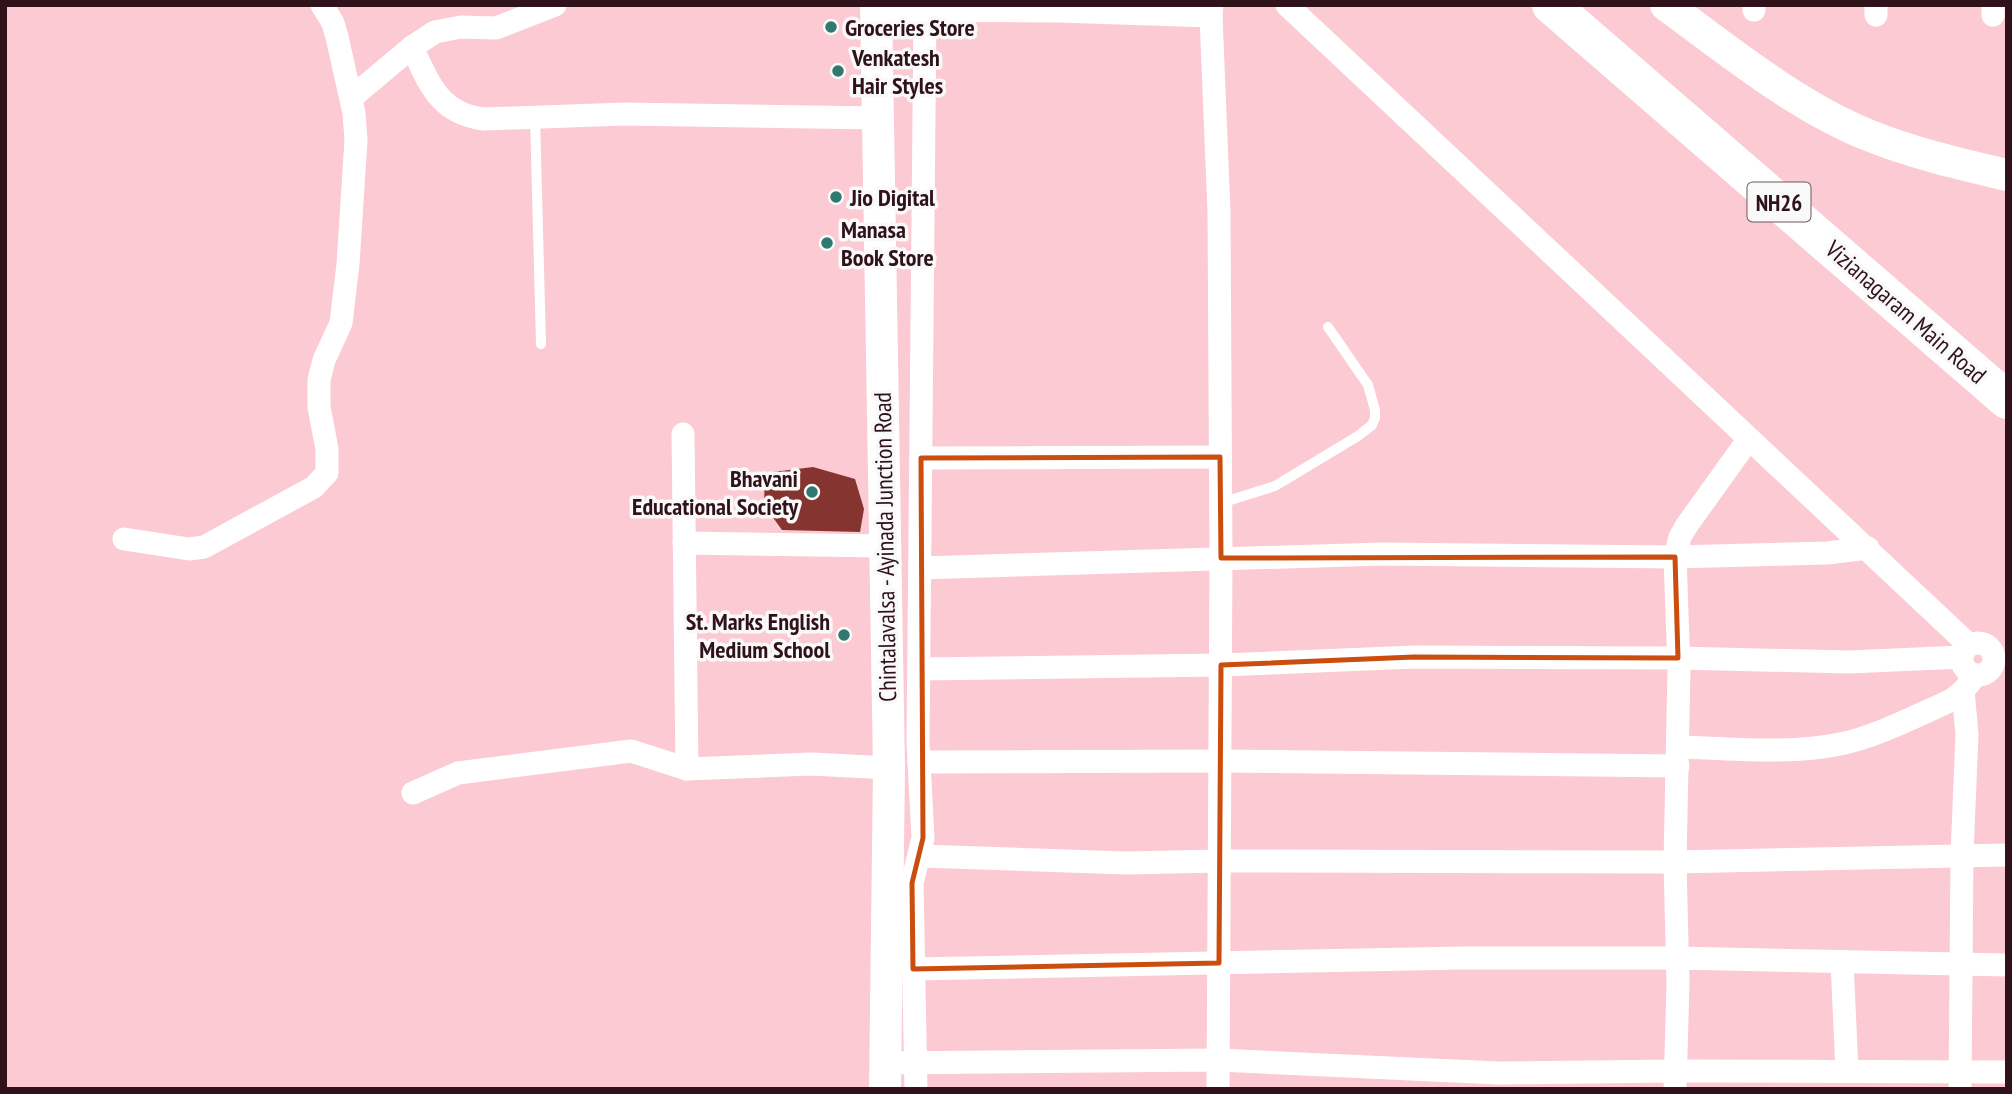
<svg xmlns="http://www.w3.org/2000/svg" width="2012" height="1094" viewBox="0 0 2012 1094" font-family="'PT Sans Narrow',sans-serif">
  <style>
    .building { fill: #86342f }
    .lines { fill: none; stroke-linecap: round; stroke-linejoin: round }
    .lane { stroke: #fff; stroke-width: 10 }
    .street { stroke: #fff; stroke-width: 23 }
    .secondary { stroke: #fff; stroke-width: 32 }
    .highway { stroke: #fff; stroke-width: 38 }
    .marked { fill: none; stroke: #cc4e0e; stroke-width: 5; stroke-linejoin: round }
    .poi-dot { fill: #317871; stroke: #f9f9f9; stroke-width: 2.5 }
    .labels { text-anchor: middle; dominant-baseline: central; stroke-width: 7; stroke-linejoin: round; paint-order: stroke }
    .shield { fill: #f9f9f9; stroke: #6c585d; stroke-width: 2 }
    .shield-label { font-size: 23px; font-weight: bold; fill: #30131a }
    .poi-label { font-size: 24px; font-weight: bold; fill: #30131a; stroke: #f9f9f9; text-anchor: start }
    .street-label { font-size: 24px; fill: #30131a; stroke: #f9f9f9 }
  </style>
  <rect width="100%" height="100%" fill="#fbcad2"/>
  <!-- building -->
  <polygon class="building" points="813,467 855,479 864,509 860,532 782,530 764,505 765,473"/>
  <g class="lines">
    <!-- lane -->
    <g class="lane">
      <polyline points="535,117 541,344"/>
      <polyline points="1221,503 1275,486 1358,436 1372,425 1375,418 1375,410 1368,385 1328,327"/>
    </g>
    <!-- street -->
    <g class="street">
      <polyline points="1212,5 1211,16 1219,212 1221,558 1218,1089"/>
      <polyline points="1287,5 1969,645"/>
      <polyline points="1993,5 1993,15"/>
      <polyline points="876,10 1058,11 1211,16"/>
      <polyline points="1754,10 1754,5"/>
      <polyline points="1876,15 1876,5"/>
      <path d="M412,47c17,37 28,67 72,72l140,-5 254,4"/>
      <polyline points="351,98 412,47 435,32 461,27 496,28 555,5"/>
      <polyline points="683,434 687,769"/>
      <polyline points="921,458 1220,457"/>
      <polyline points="124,539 189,549 204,547 314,487 327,473 327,449 319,407 319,380 324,360 341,323 348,264 356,140 354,113 337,37 333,23 322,5"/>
      <polyline points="684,543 885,546"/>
      <polyline points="920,568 1382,554 1675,557 1827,553 1868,548"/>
      <circle cx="1978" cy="659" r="16"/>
      <polyline points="920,669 1221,665 1414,657 1678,658 1849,662 1962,657"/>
      <path d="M1678,747c53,1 110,8 162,-3 36,-7 78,-29 112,-44l11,-9 13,-16"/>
      <polyline points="919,762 1220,761 1678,766"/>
      <polyline points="413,793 458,773 631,751 687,769 811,764 889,768"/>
      <polyline points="921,856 1126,863 1219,861 1675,862 2007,855"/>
      <polyline points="1842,962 1847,1071"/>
      <polyline points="913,969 1463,958 1677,958 2007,965"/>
      <polyline points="885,1063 1218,1060 1498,1073 1676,1071 2007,1072"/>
      <polyline points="916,1089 912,883 923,838 918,743 925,10"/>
      <polyline points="1675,1089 1678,984 1675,862 1679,669 1675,557 1680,537 1687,525 1748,440"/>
      <polyline points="1960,1089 1962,855 1967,734 1963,691"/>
    </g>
    <!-- secondary -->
    <g class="secondary">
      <polyline points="876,5 889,768 885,1089"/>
      <path d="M1666,5c63,46 130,101 202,130 44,18 92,29 139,40"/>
    </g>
    <!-- highway -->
    <polyline class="highway" points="1551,5 2007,400"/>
  </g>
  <!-- marked area -->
  <path class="marked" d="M1220,457l1,101 454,-1 3,101 -264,-1 -193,8 -2,298 -306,6 -1,-86 11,-45 -2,-380z"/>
  <!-- markers -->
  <g class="poi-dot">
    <circle cx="831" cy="27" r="7"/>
    <circle cx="838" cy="71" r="7"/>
    <circle cx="836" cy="197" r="7"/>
    <circle cx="827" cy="243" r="7"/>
    <circle cx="812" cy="492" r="7"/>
    <circle cx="844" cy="635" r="7"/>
  </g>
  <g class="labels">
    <!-- shield labels -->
    <rect class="shield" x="1747.5" y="182.5" width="63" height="39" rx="5"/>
    <g class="shield-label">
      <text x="1779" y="202">NH26</text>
    </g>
    <!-- poi labels -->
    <g class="poi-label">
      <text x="845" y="27">Groceries Store</text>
      <text x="852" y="57">Venkatesh<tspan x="852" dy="28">Hair Styles</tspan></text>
      <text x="850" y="197">Jio Digital</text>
      <text x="841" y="229">Manasa<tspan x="841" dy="28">Book Store</tspan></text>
      <text x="798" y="478" text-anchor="end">Bhavani<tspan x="798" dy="28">Educational Society</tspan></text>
      <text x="830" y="621" text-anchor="end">St. Marks English<tspan x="830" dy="28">Medium School</tspan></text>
    </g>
    <!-- street labels -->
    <g class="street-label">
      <text transform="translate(1906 312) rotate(41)">Vizianagaram Main Road</text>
      <text transform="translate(885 547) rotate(-91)">Chintalavalsa - Ayinada Junction Road</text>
    </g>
  </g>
  <!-- border -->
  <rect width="2012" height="1094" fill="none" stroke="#30131a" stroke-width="14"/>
</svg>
